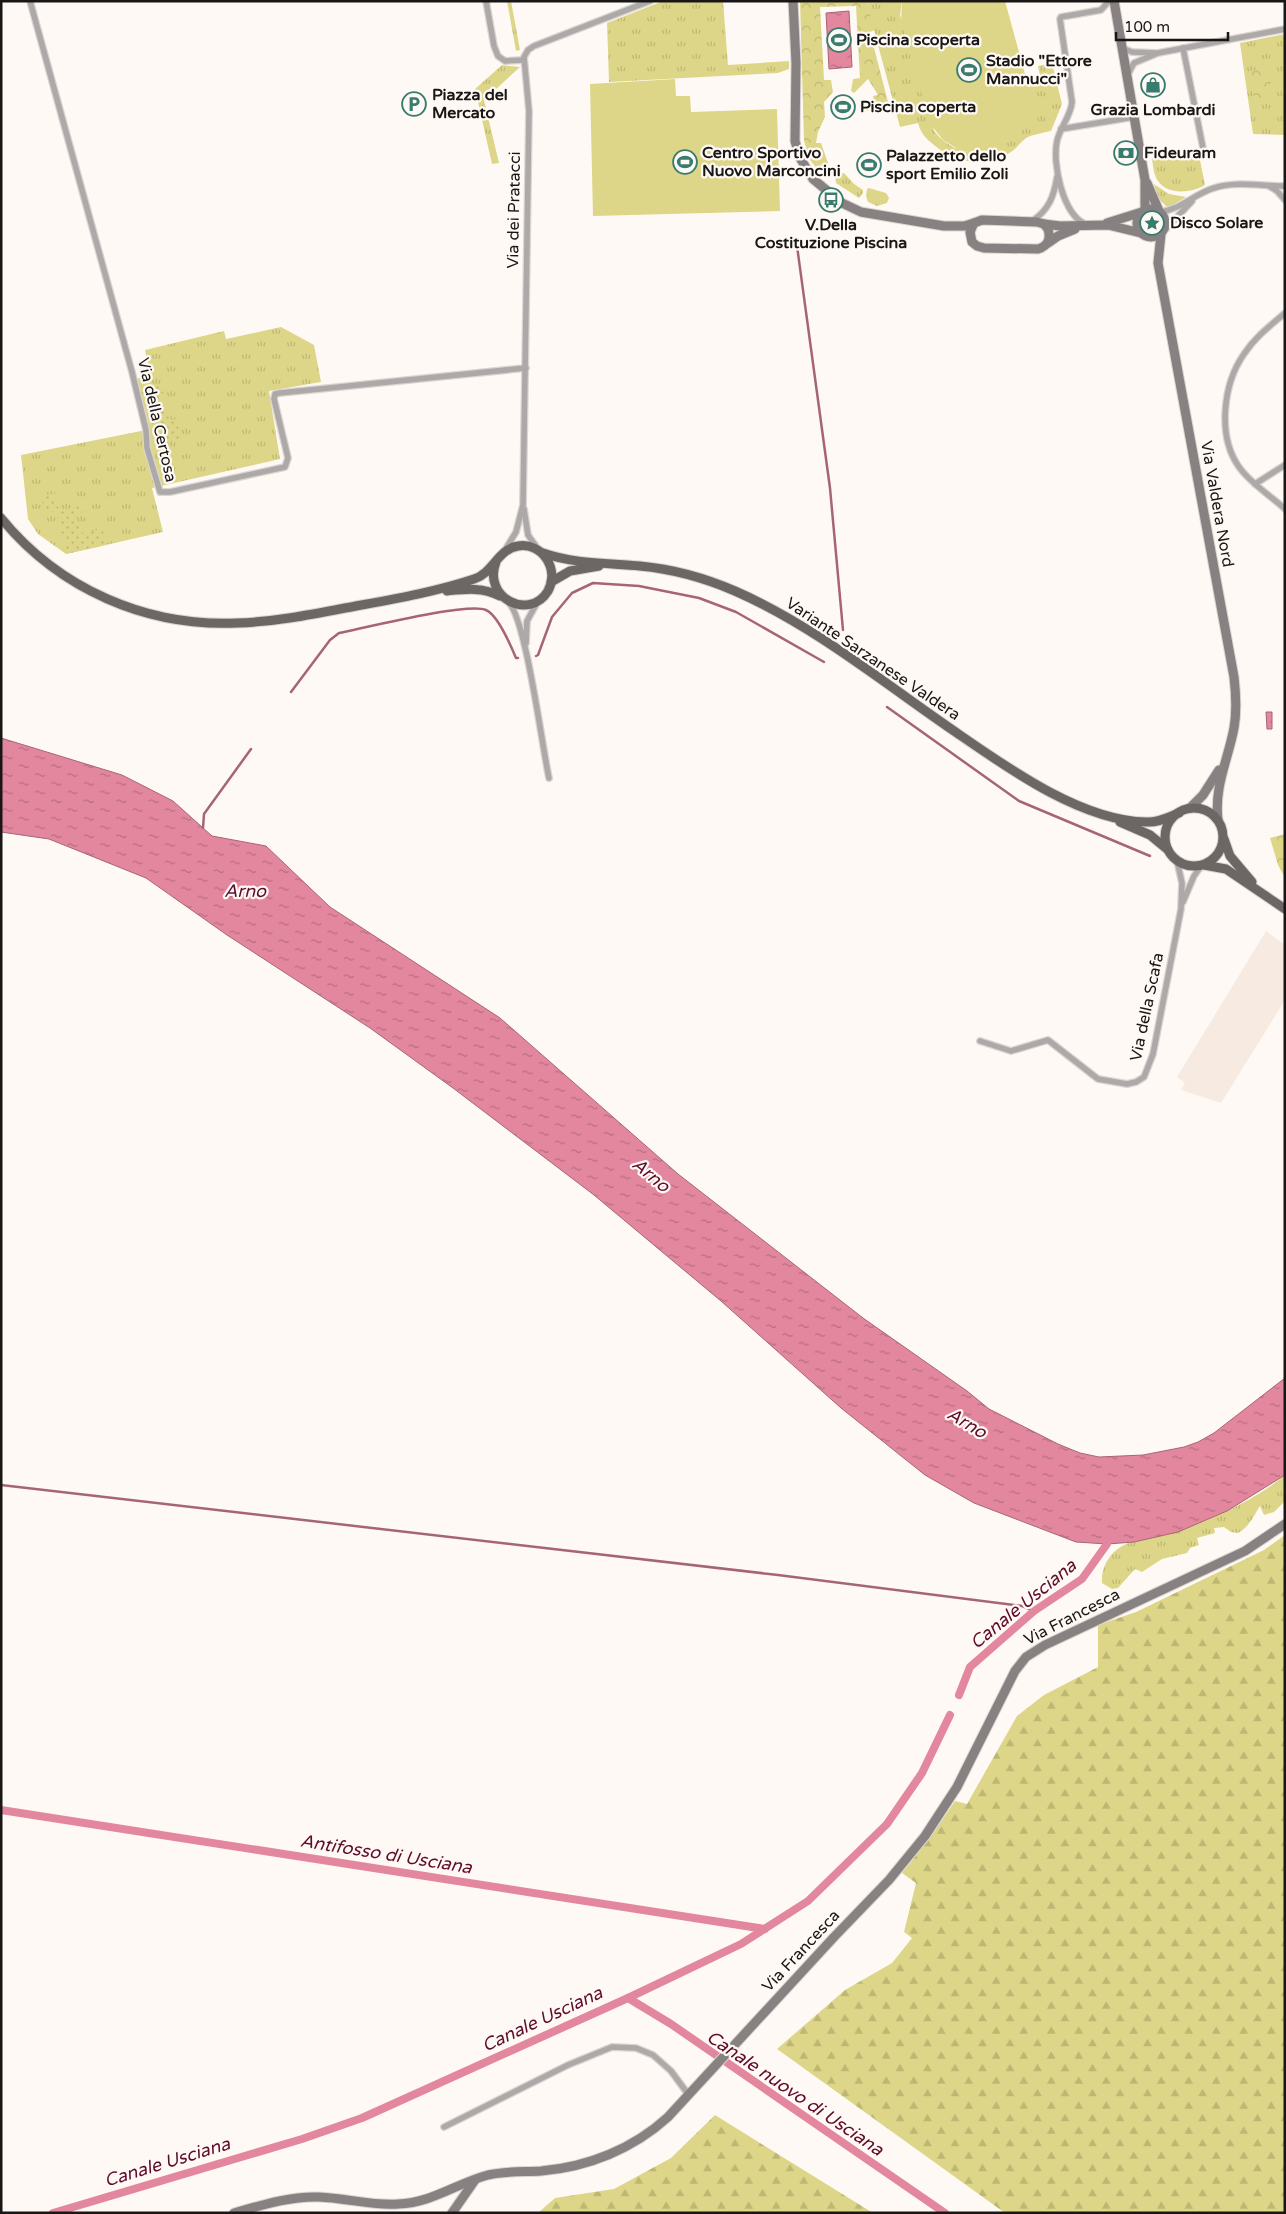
<svg xmlns="http://www.w3.org/2000/svg" width="1286" height="2214" viewBox="0 0 1286 2214" font-family="'Varela Round',sans-serif">
  <style>
    .built { fill: #f6eae1 }
    .grass { fill: url(#grass-tufts) }
    .forest { fill: url(#forest-firs) }
    .park { fill: url(#park-crowns) }
    .garden { fill: url(#garden-dots) }
    .pitch { fill: #ddd688 }
    .water { fill: url(#water-ripples); stroke: #a66575 }
    .lines { fill: none; stroke-linecap: round; stroke-linejoin: round }
    .stream { stroke: #a66575; stroke-width: 2.5 }
    .canal { stroke: #e3879e; stroke-width: 8 }
    .street-casing { stroke: #dad5d1; stroke-width: 8 }
    .secondary-casing { stroke: #dad5d1; stroke-width: 11 }
    .primary-casing { stroke: #dad5d1; stroke-width: 11 }
    .street { stroke: #aca9a8; stroke-width: 5.5 }
    .secondary { stroke: #878281; stroke-width: 9 }
    .primary { stroke: #6c6665; stroke-width: 9 }
    .labels { text-anchor: middle; dominant-baseline: central; stroke-width: 4.5; stroke-linejoin: round; paint-order: stroke }
    .poi-label { font-size: 16px; font-weight: bold; fill: #191715; stroke: #fff9f5; text-anchor: start }
    .street-label { font-size: 16px; fill: #191715; stroke: #fff9f5 }
    .water-label { font-size: 18px; font-style: italic; fill: #5f0c2c; stroke: #fff9f5 }
  </style>
  <defs>
    <pattern id="grass-tufts" width="24" height="20" patternUnits="userSpaceOnUse" patternTransform="scale(1.25)"><rect width="24" height="20" fill="#ddd688"/><path d="M3 7l-1-3M5 7V3M7 7l1-3M15 17l-1-3M17 17v-4M19 17l1-3" fill="none" stroke="#bdb774"/></pattern>
    <pattern id="forest-firs" width="22" height="20" patternUnits="userSpaceOnUse" patternTransform="scale(1.25)"><rect width="22" height="20" fill="#ddd688"/><path d="M5 1l3.5 6h-7zM16 11l3.5 6h-7z" fill="#bdb774"/></pattern>
    <pattern id="park-crowns" width="20" height="18" patternUnits="userSpaceOnUse" patternTransform="scale(1.25)"><rect width="20" height="18" fill="#ddd688"/><path d="M2 6a3 3 0 1 1 6 0M12 15a3 3 0 1 1 6 0" fill="none" stroke="#bdb774"/></pattern>
    <pattern id="garden-dots" width="8" height="8" patternUnits="userSpaceOnUse" patternTransform="scale(1.25)"><rect width="8" height="8" fill="#ddd688"/><path d="M2 2h.1M6 6h.1" fill="none" stroke="#bdb774" stroke-width="1.8" stroke-linecap="round"/></pattern>
    <pattern id="water-ripples" width="26" height="14" patternUnits="userSpaceOnUse" patternTransform="scale(1.25)"><rect width="26" height="14" fill="#e3879e"/><path d="M2 4q2-2 4 0t4 0M15 11q2-2 4 0t4 0" fill="none" stroke="#b76d80"/></pattern>
  </defs>
  <rect width="100%" height="100%" fill="#fff9f5"/>
  <!-- built -->
  <polygon class="built" points="1266,931 1285,945 1285,1000 1221,1103 1181,1090 1185,1083 1177,1077"/>
  <!-- grass -->
  <g class="grass">
    <polygon points="507,1 511,1 520,50 516,51"/>
    <polygon points="663,1 723,1 728,65 789,61 789,69 778,73 609,82 607,23"/>
    <path d="M877,1h25l-2,14 34,116c12,15 26,21 44,22l48,-35 12,7 -10,-38 14,-2 -4,-19 14,-3 10,41 -11,27c-8,2 -16,3 -23,6 -6,3 -11,11 -17,15 -20,14 -49,13 -69,-1 -11,-8 -21,-15 -24,-28l-18,4 -33,-123z"/>
    <polygon points="1285,34 1285,135 1253,134 1240,43"/>
    <polygon points="502,65 520,67 484,100 499,163 492,164 475,89"/>
    <path d="M1198,150l7,35c-15,9 -43,11 -50,-10 -2,-5 -2,-11 -3,-16z"/>
    <polygon points="844,173 854,184 863,190 863,193 859,198 836,183 835,176"/>
    <polygon points="1154,184 1169,194 1186,197 1168,208 1157,197"/>
    <polygon points="869,188 886,193 889,198 887,203 877,206 868,202 866,196 867,189"/>
    <polygon points="281,327 314,345 321,382 269,391 280,459 152,488 163,532 66,554 38,534 28,519 21,455 146,430 134,380 150,374 145,350 224,331 226,339"/>
    <path d="M1285,1475v26l-11,11 -10,3 -4,-9c-7,11 -10,20 -22,27l-7,-1 -7,-5 -10,1 1,5 -18,5 2,7 -9,3 -3,5 -25,6 -20,13 -7,-3 -17,19 -6,1 -10,-6c-1,-12 4,-23 12,-31 17,-16 45,-14 66,-21 36,-14 75,-31 105,-56z"/>
  </g>
  <!-- forest -->
  <g class="forest">
    <polygon points="1285,1535 1285,2213 1005,2213 777,2049 845,1990 892,1963 912,1938 904,1932 916,1883 902,1873 929,1839 955,1801 967,1804 1017,1716 1044,1695 1098,1667 1098,1625 1136,1612 1264,1550"/>
    <polygon points="715,2115 873,2213 538,2213 555,2198 614,2189 671,2158"/>
  </g>
  <!-- park -->
  <g class="park">
    <polygon points="800,1 877,1 867,4 875,30 870,32 888,102 877,111 865,111 866,107 875,106 873,96 878,95 868,79 854,93 851,91 853,79 860,78 856,6 820,7 824,80 831,80 833,92 824,102 825,117 818,132 816,143 821,143 828,163 819,171 810,160 804,141"/>
    <polygon points="1271,67 1273,82 1266,84 1269,102 1255,104 1250,71"/>
    <polygon points="1285,834 1285,878 1278,865 1270,838"/>
  </g>
  <!-- garden -->
  <g class="garden">
    <polygon points="162,385 164,398 143,403 140,389"/>
    <polygon points="169,410 171,420 177,419 180,439 156,443 150,413"/>
    <polygon points="55,493 59,511 85,505 86,511 76,514 81,533 103,529 106,545 66,554 57,511 45,513 41,496"/>
  </g>
  <!-- pitch -->
  <g class="pitch">
    <polygon points="902,1 1005,1 1039,125 1029,127 1026,119 1021,130 1011,141 992,152 975,153 961,151 943,140 930,124 901,21"/>
    <polygon points="675,79 676,96 690,96 691,112 777,109 780,211 593,216 590,84"/>
  </g>
  <!-- water -->
  <g class="water">
    <polygon points="849,11 852,67 829,69 826,13"/>
    <polygon points="1266,712 1272,712 1272,729 1267,729"/>
    <polygon points="1,738 122,775 173,801 212,836 266,846 330,907 500,1018 678,1174 863,1318 967,1391 989,1409 1058,1444 1080,1453 1099,1457 1143,1455 1184,1447 1198,1442 1214,1433 1285,1378 1285,1475 1227,1511 1178,1532 1134,1542 1107,1544 1076,1542 974,1503 925,1475 841,1408 721,1301 594,1195 453,1088 370,1028 227,935 146,878 49,839 1,832"/>
  </g>
  <g class="lines">
    <!-- stream -->
    <g class="stream">
      <polyline points="797,246 830,488 843,630"/>
      <polyline points="536,656 538,655 552,617 572,593 593,583 639,586 699,598 736,612 824,662"/>
      <path d="M291,692l39,-52 9,-7c25,-5 129,-31 147,-23 12,5 25,36 30,48h2"/>
      <polyline points="887,707 1019,801 1150,856"/>
      <polyline points="203,828 204,814 251,749"/>
      <polyline points="1,1485 778,1575 1022,1606 1034,1611"/>
    </g>
    <!-- canal -->
    <g class="canal">
      <polyline points="959,1695 970,1667 1034,1611 1082,1579 1107,1544 1106,1534"/>
      <polyline points="1,1810 765,1929"/>
      <polyline points="628,1998 671,2024 945,2213"/>
      <polyline points="53,2213 302,2139 362,2118 628,1998 741,1944 808,1901 887,1824 922,1773 950,1715"/>
    </g>
    <!-- street casing -->
    <g class="street-casing">
      <g id="street">
        <polyline points="30,1 132,372 146,430 147,448 160,492 170,492 285,467 288,458 274,399 275,394 280,393 526,368"/>
        <polyline points="486,1 494,46 498,56 505,61 524,60"/>
        <polyline points="1122,48 1132,52 1156,53"/>
        <polyline points="1183,48 1203,148"/>
        <polyline points="1128,74 1134,63 1158,53 1285,29"/>
        <polyline points="1061,129 1134,117"/>
        <polyline points="1269,186 1277,191 1285,200"/>
        <path d="M1160,212c22,-3 34,-18 54,-24 22,-7 48,-2 71,-2"/>
        <path d="M1032,221c17,-11 22,-25 25,-44"/>
        <path d="M1085,224c-22,-10 -33,-60 -28,-83 3,-14 14,-25 15,-39l-12,-83 1,-2 40,-7 8,-9"/>
        <polyline points="1164,231 1192,201"/>
        <path d="M1285,313c-15,13 -30,24 -41,41 -21,30 -27,82 -5,113 12,17 31,28 46,42"/>
        <polyline points="1255,484 1285,465"/>
        <polyline points="524,509 528,535 538,549"/>
        <polyline points="505,550 516,532 523,505 529,111 524,57 528,50 534,46 650,1"/>
        <path d="M509,603c17,17 33,143 40,175"/>
        <polyline points="526,643 527,621 537,603"/>
        <polyline points="1183,902 1194,876 1202,865"/>
        <polyline points="980,1041 1011,1051 1048,1040 1098,1079 1127,1084 1136,1082 1144,1077 1153,1054 1181,909 1182,883 1177,861"/>
        <polyline points="444,2127 568,2065 612,2047 636,2048 653,2055 671,2071 688,2094"/>
      </g>
    </g>
    <!-- secondary casing -->
    <g class="secondary-casing">
      <g id="secondary">
        <polyline points="793,1 796,63 795,141 800,158 813,179 842,203 861,212 944,226 964,226 974,223"/>
        <polyline points="1114,1 1145,180 1145,211"/>
        <polyline points="1147,183 1159,211"/>
        <circle cx="1151" cy="223" r="14"/>
        <path d="M982,220l55,2 7,2 4,5c3,10 0,17 -10,20l-54,-1 -7,-2 -5,-4 -2,-10 4,-9z"/>
        <polyline points="1107,223 1142,212"/>
        <polyline points="1044,224 1060,226 1108,225 1141,233"/>
        <path d="M1161,234l-3,29 76,414c2,17 3,34 0,51 -6,32 -20,58 -16,92"/>
        <polyline points="1048,243 1058,236 1075,229"/>
        <polyline points="1190,808 1203,795 1219,770"/>
        <path d="M234,2213c28,-8 56,-17 85,-16 27,1 53,9 79,7 34,-1 59,-21 90,-29 18,-4 35,-3 53,-4 47,-4 92,-22 127,-54l166,-180 55,-57 36,-44 32,-49 58,-116 11,-14 19,-12 200,-94 40,-27"/>
        <polyline points="452,2213 475,2180"/>
      </g>
    </g>
    <!-- primary casing -->
    <g class="primary-casing">
      <g id="primary">
        <path d="M1,518c58,71 145,109 236,105 36,-1 72,-8 108,-15 43,-8 87,-15 129,-29 19,-6 24,-30 44,-33 24,-4 42,23 30,45 -19,31 -66,6 -52,-29"/>
        <path d="M543,553c31,11 65,10 97,13 32,3 65,12 95,25 80,35 150,93 222,142 52,36 125,88 189,89 12,1 22,-5 33,-9"/>
        <polyline points="551,582 570,571 599,566"/>
        <path d="M447,591c19,-2 36,-4 53,5"/>
        <circle cx="1194" cy="837" r="29"/>
        <polyline points="1120,822 1150,835 1167,849"/>
        <polyline points="1224,839 1230,856 1252,882"/>
        <polyline points="1204,865 1226,869 1285,909"/>
      </g>
    </g>
    <!-- street -->
    <use href="#street" class="street"/>
    <!-- secondary -->
    <use href="#secondary" class="secondary"/>
    <!-- primary -->
    <use href="#primary" class="primary"/>
  </g>
  <!-- icons -->
  <defs>
    <g id="stadium-ring" transform="scale(1.25)"><circle r="9.5" fill="#fff9f5" stroke="#387c6f" stroke-width="1.5"/><path d="M0-5a6.5 5 0 1 0 0 10a6.5 5 0 1 0 0-10ZM-3.5-1.8h7v3.6h-7Z" fill="#387c6f"/></g>
    <g id="shop-ring" transform="scale(1.25)"><circle r="9.5" fill="#fff9f5" stroke="#387c6f" stroke-width="1.5"/><path d="M-5-2.5h2.3a2.7 3.5 0 0 1 5.4 0H5L5.5 6h-11ZM-1.5-2.5h3a1.5 2.3 0 0 0-3 0Z" fill="#387c6f"/></g>
    <g id="parking-ring" transform="scale(1.25)"><circle r="9.5" fill="#fff9f5" stroke="#387c6f" stroke-width="1.5"/><path d="M-3.5-5.5H1a3.5 3.5 0 0 1 0 7H-1V5.5H-3.5ZM-1-3.4V-.6H.8a1.4 1.4 0 0 0 0-2.8Z" fill="#387c6f"/></g>
    <g id="bank-ring" transform="scale(1.25)"><circle r="9.5" fill="#fff9f5" stroke="#387c6f" stroke-width="1.5"/><path d="M-6-4H6V4H-6ZM0-2.3a2.3 2.3 0 1 0 0 4.6a2.3 2.3 0 1 0 0-4.6Z" fill="#387c6f"/></g>
    <g id="bus-ring" transform="scale(1.25)"><circle r="9.5" fill="#fff9f5" stroke="#387c6f" stroke-width="1.5"/><path d="M-5-6H5V4H4V6H2V4H-2V6H-4V4H-5ZM-3.5-4V0h7V-4ZM-3.5 1.2v1.5H-2V1.2ZM2 1.2v1.5H3.5V1.2Z" fill="#387c6f"/></g>
    <g id="sight-ring" transform="scale(1.25)"><circle r="9.5" fill="#fff9f5" stroke="#387c6f" stroke-width="1.5"/><path d="M0-6L1.8-2.2L6-1.7L2.9 1.2L3.7 5.4L0 3.3L-3.7 5.4L-2.9 1.2L-6-1.7L-1.8-2.2Z" fill="#387c6f"/></g>
  </defs>
  <g fill-rule="evenodd">
    <use href="#stadium-ring" x="839" y="40"/>
    <use href="#stadium-ring" x="969" y="70"/>
    <use href="#shop-ring" x="1153" y="85"/>
    <use href="#parking-ring" x="414" y="104"/>
    <use href="#stadium-ring" x="843" y="107"/>
    <use href="#bank-ring" x="1126" y="153"/>
    <use href="#stadium-ring" x="685" y="162"/>
    <use href="#stadium-ring" x="869" y="165"/>
    <use href="#bus-ring" x="831" y="200"/>
    <use href="#sight-ring" x="1152" y="223"/>
  </g>
  <g class="labels">
    <!-- poi labels -->
    <g class="poi-label">
      <text x="856" y="40">Piscina scoperta</text>
      <text x="986" y="61">Stadio "Ettore<tspan x="986" dy="18">Mannucci"</tspan></text>
      <text x="432" y="95">Piazza del<tspan x="432" dy="18">Mercato</tspan></text>
      <text x="860" y="107">Piscina coperta</text>
      <text x="1153" y="110" text-anchor="middle">Grazia Lombardi</text>
      <text x="702" y="153">Centro Sportivo<tspan x="702" dy="18">Nuovo Marconcini</tspan></text>
      <text x="1144" y="153">Fideuram</text>
      <text x="886" y="156">Palazzetto dello<tspan x="886" dy="18">sport Emilio Zoli</tspan></text>
      <text x="1170" y="223">Disco Solare</text>
      <text x="831" y="225" text-anchor="middle">V.Della<tspan x="831" dy="18">Costituzione Piscina</tspan></text>
    </g>
    <!-- street labels -->
    <g class="street-label">
      <text transform="translate(514 210) rotate(-89)">Via dei Pratacci</text>
      <text transform="translate(157 420) rotate(77)">Via della Certosa</text>
      <text transform="translate(1217 504) rotate(80)">Via Valdera Nord</text>
      <text transform="translate(873 659) rotate(34)">Variante Sarzanese Valdera</text>
      <text transform="translate(1147 1007) rotate(-78)">Via della Scafa</text>
      <text transform="translate(1072 1617) rotate(-27)">Via Francesca</text>
      <text transform="translate(801 1951) rotate(-47)">Via Francesca</text>
    </g>
    <!-- water labels -->
    <g class="water-label">
      <text x="245" y="891">Arno</text>
      <text transform="translate(651 1175) rotate(40)">Arno</text>
      <text transform="translate(967 1423) rotate(31)">Arno</text>
      <text transform="translate(1023 1604) rotate(-39)">Canale Usciana</text>
      <text transform="translate(386 1854) rotate(9)">Antifosso di Usciana</text>
      <text transform="translate(542 2019) rotate(-25)">Canale Usciana</text>
      <text transform="translate(795 2093) rotate(34)">Canale nuovo di Usciana</text>
      <text transform="translate(167 2162) rotate(-17)">Canale Usciana</text>
    </g>
  </g>
  <!-- border -->
  <rect width="1286" height="2214" fill="none" stroke="#191715" stroke-width="5"/>
  <!-- scale -->
  <path d="M1116 32v8h112v-8" fill="none" stroke="#191715" stroke-width="2.5"/>
  <text x="1124" y="32" font-size="15" fill="#191715" stroke="#fff9f5" stroke-width="4" paint-order="stroke">100 m</text>
</svg>
